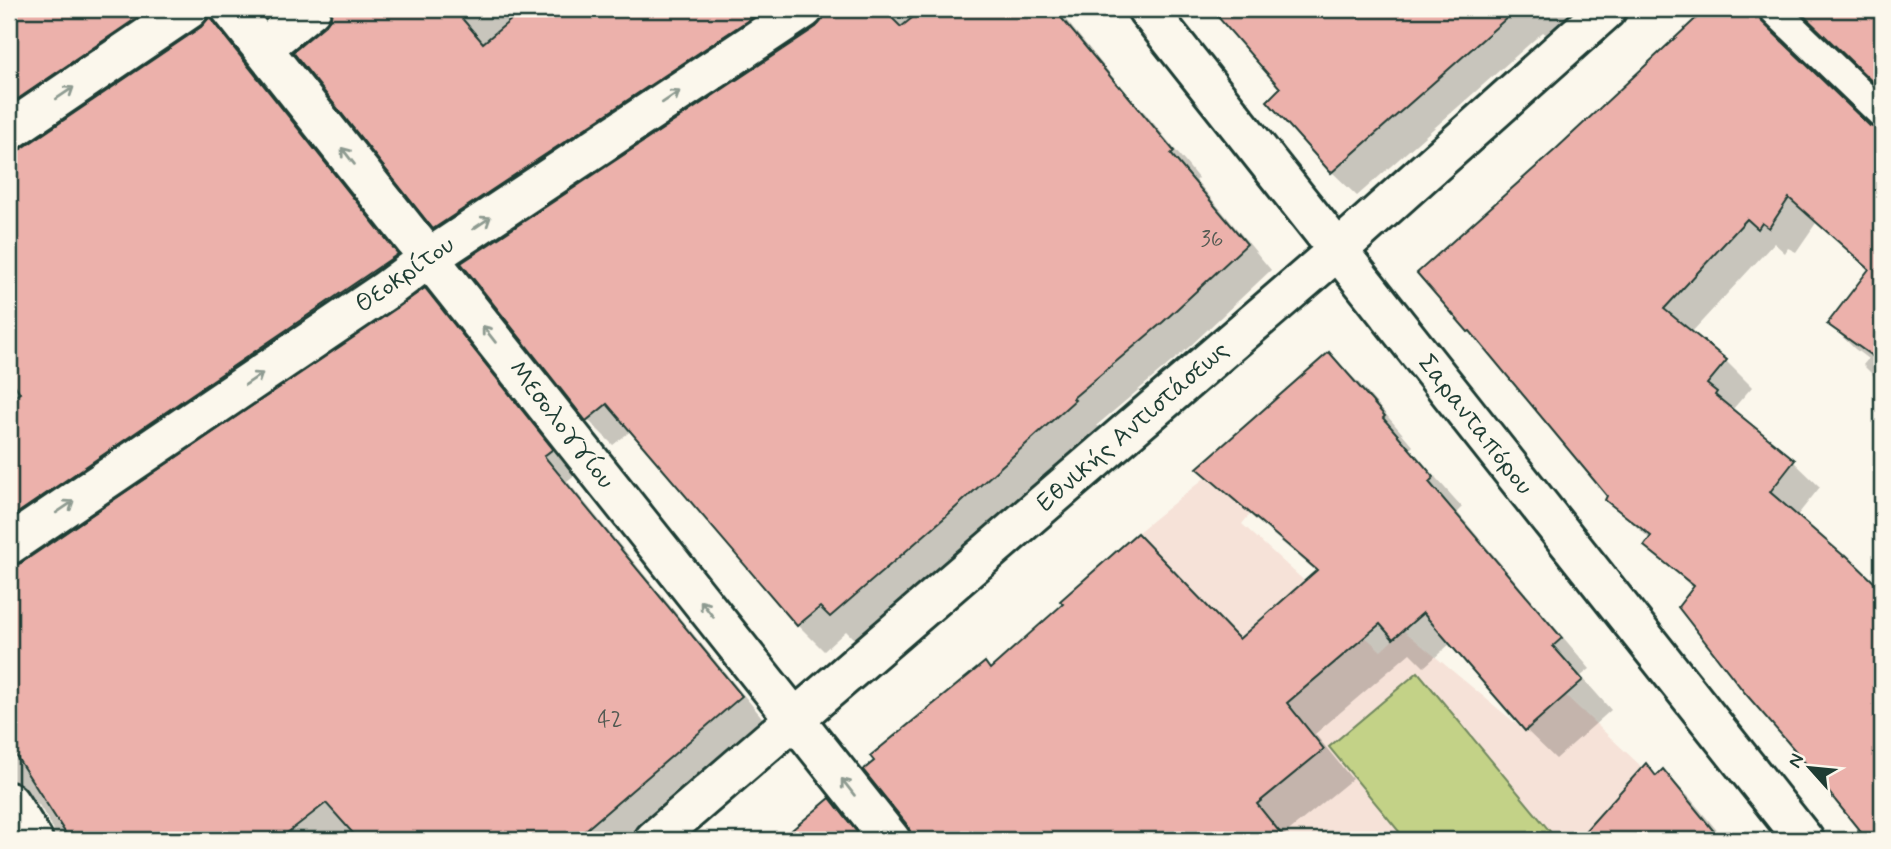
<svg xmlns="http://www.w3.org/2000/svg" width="1891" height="849" viewBox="0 0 1891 849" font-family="Mynerve,sans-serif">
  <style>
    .built { fill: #f6e2d8 }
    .green { fill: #c3d287; stroke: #71885e; stroke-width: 2 }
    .shadow { fill: #0003 }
    .building { fill: #ecb1ab; stroke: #1f3d34; stroke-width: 2 }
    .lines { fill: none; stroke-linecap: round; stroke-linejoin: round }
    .lane-casing { stroke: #1f3d34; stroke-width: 33 }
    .street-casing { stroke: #1f3d34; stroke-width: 44 }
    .secondary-casing { stroke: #1f3d34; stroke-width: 44 }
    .lane { stroke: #fbf7ec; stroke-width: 28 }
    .street { stroke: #fbf7ec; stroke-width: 38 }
    .secondary { stroke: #fbf7ec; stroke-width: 38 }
    .oneway { stroke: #8d9a90 }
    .labels { text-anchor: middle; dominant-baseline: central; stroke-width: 6; stroke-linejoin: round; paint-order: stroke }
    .number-label { font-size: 23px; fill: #525a52 }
    .street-label { font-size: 26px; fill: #1f3d34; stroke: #fbf7ec }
  </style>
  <rect width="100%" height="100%" fill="#fbf7ec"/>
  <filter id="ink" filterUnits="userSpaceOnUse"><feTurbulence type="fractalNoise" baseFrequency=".0143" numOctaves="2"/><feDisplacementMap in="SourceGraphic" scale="14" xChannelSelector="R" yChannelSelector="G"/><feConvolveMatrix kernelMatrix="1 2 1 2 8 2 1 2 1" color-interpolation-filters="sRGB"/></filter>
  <g filter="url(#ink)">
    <!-- built -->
    <polygon class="built" points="1207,476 1250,514 1242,524 1381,651 1403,630 1525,731 1565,695 1642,767 1577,840 1122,840 1216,763 1206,605 1137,533"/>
    <!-- green -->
    <polygon class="green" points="1418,672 1553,835 1547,840 1406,840 1329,747"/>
    <!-- shadow -->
    <g class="shadow">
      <polygon points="9,9 178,9 13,145 12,154 22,151 217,29 241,54 421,279 13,559 12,568 22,565 425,291 449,315 576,474 567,481 765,721 626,840 56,840 53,828 39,805 33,804 15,840 9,840"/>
      <polygon points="261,9 1057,9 1130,98 1146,114 1198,178 1196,180 1271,270 1189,347 1097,425 1099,427 969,545 857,642 846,631 824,651 798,625 632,430 613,445 588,420 463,264 817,29 825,20 826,13 818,16 460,253 435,228 326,27 334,12 323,17 293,42"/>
      <polygon points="1214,9 1577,9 1547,35 1543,32 1357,196 1332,172 1282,88"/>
      <polygon points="1709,9 1882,9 1882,90 1812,22 1804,18 1794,18 1782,32 1785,46 1869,127 1882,132 1882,384 1863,365 1868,359 1855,349 1829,324 1870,270 1816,223 1796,252 1788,248 1785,253 1774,243 1691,333 1726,361 1752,387 1732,410 1794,462 1820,487 1796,517 1845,559 1846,557 1882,592 1882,840 1869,840 1799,753 1694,589 1647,545 1651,540 1607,500 1610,496 1486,348 1469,331 1557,150"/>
      <polygon points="1329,354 1359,383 1413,446 1410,449 1462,507 1457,512 1590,669 1581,676 1611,710 1556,759 1526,730 1451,643 1424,667 1410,653 1315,734 1352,779 1285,834 1290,840 914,840 991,671 1239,641 1317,572 1229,497 1200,468"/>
      <polygon points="1646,765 1658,777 1663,771 1689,797 1725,840 1602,840 1591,827"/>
      <polygon points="830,801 867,840 784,840"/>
    </g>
    <!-- building -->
    <g class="building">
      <polygon points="9,9 150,9 9,105"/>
      <polygon points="332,9 454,9 483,43 524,9 765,9 433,229 293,52 325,25 331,17"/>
      <polygon points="826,9 883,9 901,27 923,9 1054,9 1119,87 1120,86 1174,151 1171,154 1247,244 1163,322 1073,398 1075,400 943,519 830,617 820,607 797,626 607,404 586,421 461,263 816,27 823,19"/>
      <polygon points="1211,9 1517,9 1331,173 1267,101 1280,88"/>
      <polygon points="1706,9 1757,9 1761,21 1870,126 1882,130 1882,363 1827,324 1869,269 1789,198 1769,228 1762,223 1758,229 1747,219 1664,309 1727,360 1707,384 1717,392 1715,395 1795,460 1770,492 1844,556 1846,555 1882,590 1882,840 1867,840 1798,754 1745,693 1678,607 1694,586 1644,546 1651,536 1605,500 1607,496 1470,331 1468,332 1417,273 1556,149"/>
      <polygon points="1797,9 1882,9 1882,91"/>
      <polygon points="210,13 214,23 398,254 9,519 9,400 20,393 9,376 9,153 21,149 201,27 208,19"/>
      <polygon points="425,288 553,449 544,456 742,696 574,840 359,840 326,803 278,840 70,840 9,745 9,567 21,563"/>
      <polygon points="1329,352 1385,416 1383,418 1434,477 1429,482 1562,638 1553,646 1583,680 1525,731 1423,613 1393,639 1380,624 1287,703 1324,749 1257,804 1286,840 912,840 908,826 863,770 874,761 870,756 985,662 990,669 1063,604 1060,601 1137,533 1239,639 1317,570 1197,468"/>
      <polygon points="1646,763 1656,776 1663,769 1721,840 1577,840"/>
      <polygon points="830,798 863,840 780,840"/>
    </g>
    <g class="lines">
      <!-- lane casing -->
      <g class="lane-casing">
        <polyline id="lane" points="1773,9 1882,114"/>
      </g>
      <!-- street casing -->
      <g class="street-casing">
        <g id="street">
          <polyline points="231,9 891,840"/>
          <polyline points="263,48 311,9"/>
          <polyline points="9,131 189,9"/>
          <polyline points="9,545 386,290 429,258 804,9"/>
          <polyline points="9,802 33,840"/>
          <polyline points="654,840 1338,250 1607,9"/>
        </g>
      </g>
      <!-- secondary casing -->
      <g class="secondary-casing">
        <polyline id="secondary" points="1147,9 1804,840"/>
      </g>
      <!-- lane -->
      <use href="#lane" class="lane"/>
      <!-- street -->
      <use href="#street" class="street"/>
      <!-- secondary -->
      <use href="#secondary" class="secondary"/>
    </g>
    <!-- one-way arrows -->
    <defs><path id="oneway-shaft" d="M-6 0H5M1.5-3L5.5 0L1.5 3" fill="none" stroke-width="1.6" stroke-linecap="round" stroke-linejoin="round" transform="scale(1.75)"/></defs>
    <g class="oneway">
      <use href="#oneway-shaft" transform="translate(65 93) rotate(-34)"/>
      <use href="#oneway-shaft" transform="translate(671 97) rotate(-34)"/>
      <use href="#oneway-shaft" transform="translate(348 156) rotate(-128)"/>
      <use href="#oneway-shaft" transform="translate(482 223) rotate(-34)"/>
      <use href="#oneway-shaft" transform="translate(489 334) rotate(-128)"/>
      <use href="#oneway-shaft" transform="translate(254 379) rotate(-34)"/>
      <use href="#oneway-shaft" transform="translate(65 507) rotate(-34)"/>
      <use href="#oneway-shaft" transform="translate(707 609) rotate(-128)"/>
      <use href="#oneway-shaft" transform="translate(848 787) rotate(-128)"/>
    </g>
  </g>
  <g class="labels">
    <!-- number labels -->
    <g class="number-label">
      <text x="1212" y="240">36</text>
      <text x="610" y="720">42</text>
    </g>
    <!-- street labels -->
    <g class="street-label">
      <text transform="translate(405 275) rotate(-35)">Θεοκρίτου</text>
      <text transform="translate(561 425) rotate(52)">Μεσολογγίου</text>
      <text transform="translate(1475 425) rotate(52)">Σαρανταπόρου</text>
      <text transform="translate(1133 427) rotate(-41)">Εθνικής Αντιστάσεως</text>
    </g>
  </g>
  <!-- margin -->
  <rect width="1891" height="849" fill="none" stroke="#fbf7ec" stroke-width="35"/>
  <rect x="18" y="18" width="1856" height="814" fill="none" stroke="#1f3d34" stroke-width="2.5" filter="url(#ink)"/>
  <!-- north arrow -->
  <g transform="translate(1810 768) rotate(297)" stroke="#fbf7ec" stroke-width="5" paint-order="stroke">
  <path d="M0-5L12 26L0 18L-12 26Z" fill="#1f3d34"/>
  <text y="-10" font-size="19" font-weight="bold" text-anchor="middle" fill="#1f3d34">N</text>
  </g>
</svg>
